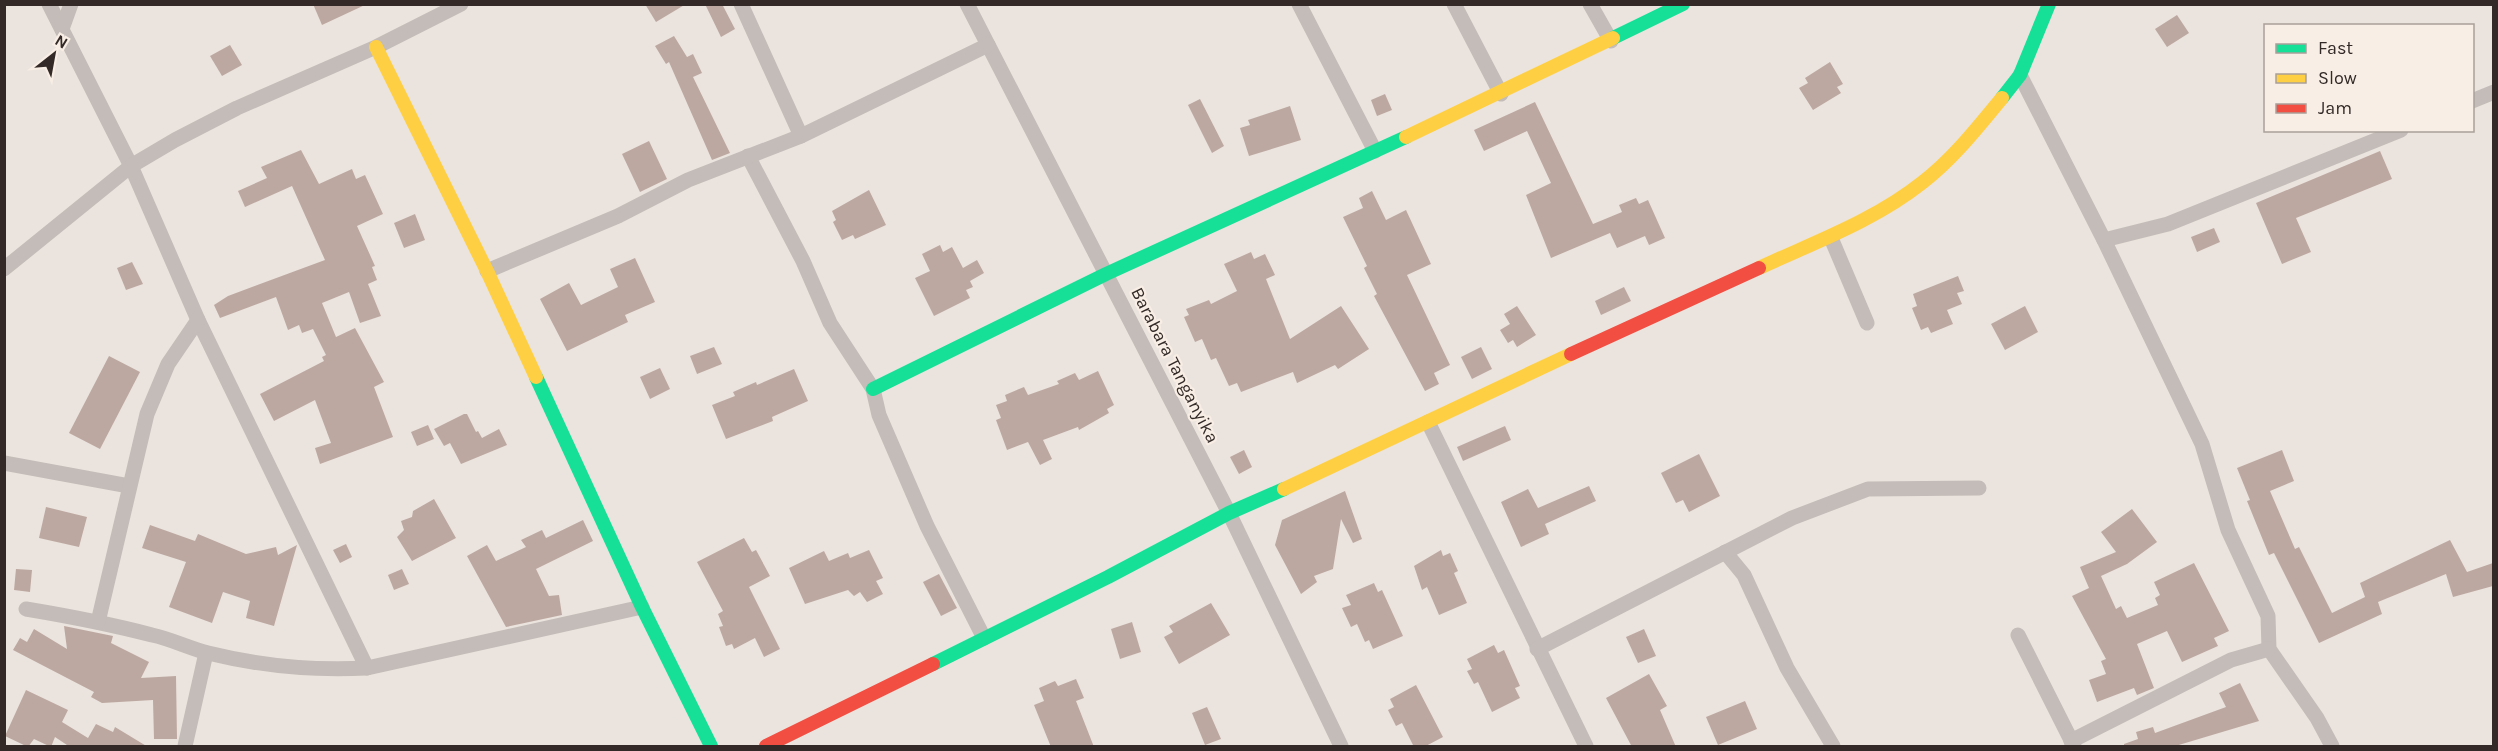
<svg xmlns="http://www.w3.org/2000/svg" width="2498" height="751" viewBox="0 0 2498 751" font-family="Karla,sans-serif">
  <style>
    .building { fill: #bda8a1 }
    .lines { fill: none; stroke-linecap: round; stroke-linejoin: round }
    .street { stroke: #c3bcb8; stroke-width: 15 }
    .fast { stroke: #16e098; stroke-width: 14 }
    .slow { stroke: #ffcf43; stroke-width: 14 }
    .jam { stroke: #f24e42; stroke-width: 14 }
    .labels { text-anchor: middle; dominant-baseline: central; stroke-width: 4.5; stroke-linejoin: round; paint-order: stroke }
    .street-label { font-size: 18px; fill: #332a27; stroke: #f8eee5 }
  </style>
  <rect width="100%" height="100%" fill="#ebe4de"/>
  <!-- building -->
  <g class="building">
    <polygon points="313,4 367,4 322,25"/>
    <polygon points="645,4 686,4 656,22"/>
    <polygon points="705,4 722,4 735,29 721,37"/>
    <polygon points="2177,15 2189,33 2167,47 2155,29"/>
    <polygon points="674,36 687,57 693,54 702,73 693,77 730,153 712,160 669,62 666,64 655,46"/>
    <polygon points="230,45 242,65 222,76 210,56"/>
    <polygon points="1830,62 1843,84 1837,87 1841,93 1813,110 1799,88 1808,83 1805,78"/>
    <polygon points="1385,94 1392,110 1377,116 1371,100"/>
    <polygon points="1200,99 1224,146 1212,153 1188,105"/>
    <polygon points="1535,102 1593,224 1622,212 1619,205 1636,198 1639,204 1648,200 1665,238 1649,245 1645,236 1617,248 1610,233 1551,258 1526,195 1551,183 1527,131 1484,151 1474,130"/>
    <polygon points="1290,106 1301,140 1249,156 1240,128 1250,125 1248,120"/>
    <polygon points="649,141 667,179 640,192 622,154"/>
    <polygon points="301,150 319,184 352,169 356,179 365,175 383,214 357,226 375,266 372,267 377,280 368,284 381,316 360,323 349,292 322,303 336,337 355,328 384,382 374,387 393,437 320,464 315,448 331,443 315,400 274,421 260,394 324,361 322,357 326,355 313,329 302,333 299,325 288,330 276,297 220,318 214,305 228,296 325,260 292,186 245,207 238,191 267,178 261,167"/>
    <polygon points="2380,151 2392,179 2296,218 2311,252 2282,264 2256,203"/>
    <polygon points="869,190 886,225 855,239 853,235 842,240 833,222 836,220 832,211"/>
    <polygon points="1372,191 1386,220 1406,210 1431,264 1407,275 1450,365 1434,373 1439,384 1425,391 1374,296 1377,294 1364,268 1367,266 1343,217 1363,208 1359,198"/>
    <polygon points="415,214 425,240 404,248 394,223"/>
    <polygon points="2214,228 2220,242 2197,252 2191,237"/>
    <polygon points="940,245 943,252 952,247 963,268 977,260 984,273 970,281 973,287 966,290 970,298 934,316 915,278 930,271 922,254"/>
    <polygon points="1251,252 1254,259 1265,254 1275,275 1266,279 1290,339 1341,306 1369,349 1338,369 1335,365 1297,383 1293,372 1241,392 1237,383 1229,386 1216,358 1211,360 1202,339 1195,342 1184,317 1189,315 1186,309 1209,300 1211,304 1237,291 1224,264"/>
    <polygon points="635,258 655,302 625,315 628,322 567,351 540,299 569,283 581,305 618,287 610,269"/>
    <polygon points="132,262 143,284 126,290 117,268"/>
    <polygon points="1958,276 1964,291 1957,293 1962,304 1947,310 1953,324 1931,333 1928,327 1921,330 1912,308 1917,306 1913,294"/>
    <polygon points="1624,287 1631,301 1601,315 1595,301"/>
    <polygon points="1517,306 1536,335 1517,347 1513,340 1508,343 1500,330 1510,324 1504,314"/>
    <polygon points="2025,306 2038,332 2005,350 1991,324"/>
    <polygon points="714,347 722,364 697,374 690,356"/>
    <polygon points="1481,347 1492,369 1472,379 1461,357"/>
    <polygon points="109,356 140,372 100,449 69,433"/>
    <polygon points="660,368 670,389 650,399 640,377"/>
    <polygon points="794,369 808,401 772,417 773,421 726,439 712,405 735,396 733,392 756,382 757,385"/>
    <polygon points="1098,371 1114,405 1107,409 1109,413 1079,430 1078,427 1043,440 1052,459 1040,465 1028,442 1007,450 996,420 1001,418 996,405 1007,401 1005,395 1024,387 1028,395 1059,384 1057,381 1075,373 1079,380"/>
    <polygon points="464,414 467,414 476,432 478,431 482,438 499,429 507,445 461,464 450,443 444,446 434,429"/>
    <polygon points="428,425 434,439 417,446 411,432"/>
    <polygon points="1505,426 1511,440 1463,461 1457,447"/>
    <polygon points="1244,450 1252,467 1239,474 1230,457"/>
    <polygon points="2282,450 2294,481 2270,491 2295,549 2299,547 2332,613 2365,597 2360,583 2450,540 2467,572 2493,563 2493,586 2453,597 2446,574 2378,602 2382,614 2319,643 2274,553 2269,555 2247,501 2250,500 2237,468"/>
    <polygon points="1699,454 1720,496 1689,512 1683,500 1676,503 1661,473"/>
    <polygon points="1589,486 1596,501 1545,524 1549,534 1521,547 1501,502 1528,489 1538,508"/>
    <polygon points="1345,491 1362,539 1353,543 1341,519 1333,569 1314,576 1317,582 1301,594 1275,545 1282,520"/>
    <polygon points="434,499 456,538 412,561 397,537 404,530 401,521 412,517 413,511"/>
    <polygon points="46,507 87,517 79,547 39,538"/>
    <polygon points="2132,509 2157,542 2127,564 2101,576 2116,609 2121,606 2127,618 2158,605 2155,598 2160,595 2154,582 2194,563 2229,631 2214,638 2218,646 2182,662 2167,631 2137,644 2154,688 2137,695 2134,688 2097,702 2089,680 2106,674 2101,661 2106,659 2072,596 2089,588 2080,567 2116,552 2101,532"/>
    <polygon points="583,520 593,541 536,569 549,596 559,595 562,615 506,627 467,556 487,545 496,561 526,547 521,540 542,530 546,538"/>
    <polygon points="150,525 195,541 198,534 246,554 276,547 278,555 297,545 274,626 246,618 250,601 223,592 212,623 169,607 186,562 142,548"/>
    <polygon points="744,538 752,552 756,550 770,576 749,587 780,649 764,657 755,638 734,649 732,644 726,646 719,627 723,626 718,614 723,611 697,562"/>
    <polygon points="346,544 352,557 340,563 333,550"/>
    <polygon points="869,550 883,578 876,581 883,594 867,602 860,592 854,596 848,590 805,604 789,568 824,551 829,561 848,553 850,558"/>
    <polygon points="1441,550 1443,556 1450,553 1458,571 1454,573 1467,603 1439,615 1427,587 1422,590 1414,566"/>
    <polygon points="16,569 32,570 30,592 14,590"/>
    <polygon points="402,569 409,584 394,590 388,575"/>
    <polygon points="939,574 957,608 941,616 923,582"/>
    <polygon points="1374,583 1378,592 1382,590 1403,636 1373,649 1369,640 1365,642 1357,624 1351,627 1342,608 1351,605 1346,595"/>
    <polygon points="1211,603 1230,635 1179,664 1164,637 1173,632 1169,626"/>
    <polygon points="1132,622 1141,652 1120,659 1111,629"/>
    <polygon points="64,626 113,636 111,643 149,662 141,678 176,676 177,739 154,739 153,700 102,703 91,697 94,692 13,650 20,638 27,642 34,629 67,649"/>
    <polygon points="1644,629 1656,656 1638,663 1626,637"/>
    <polygon points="1494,645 1498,653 1504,650 1520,686 1515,688 1520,698 1492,712 1478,682 1474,684 1467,671 1472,669 1467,659"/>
    <polygon points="1649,674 1667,706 1660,710 1676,747 1632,747 1606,698"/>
    <polygon points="1076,679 1084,698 1076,701 1094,747 1051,747 1034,705 1044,701 1039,688 1055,681 1058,686"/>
    <polygon points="2240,683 2259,721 2172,747 2124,747 2124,744 2138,739 2136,732 2153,727 2155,733 2226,707 2219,693"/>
    <polygon points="1416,685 1443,737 1424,747 1414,747 1402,723 1396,726 1388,710 1394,707 1390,699"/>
    <polygon points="26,690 68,710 62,722 88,738 96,724 113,732 115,727 148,747 70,747 55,737 51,747 34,739 28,747 5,736"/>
    <polygon points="1745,701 1757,729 1718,745 1706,717"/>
    <polygon points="1207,707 1221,739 1205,745 1192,713"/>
  </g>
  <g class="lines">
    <!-- street -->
    <g class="street">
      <polyline points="49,4 131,166 198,320 367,668"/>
      <polyline points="741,4 801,136"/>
      <polyline points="967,4 1229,513 1341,746"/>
      <polyline points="1299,4 1375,151"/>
      <polyline points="1454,4 1501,94"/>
      <polyline points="1590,4 1611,41"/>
      <polyline points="62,29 71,4"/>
      <polyline points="2020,75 2104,240 2202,444 2228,530 2268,616 2269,649 2317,718 2332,746"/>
      <polyline points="2472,101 2494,92"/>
      <polyline points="748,156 803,261 830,323 873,389 879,415 927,526 984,638"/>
      <polyline points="1831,238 1867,323"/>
      <polyline points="2104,240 2168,224 2401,130"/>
      <polyline points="4,269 131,166 175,140 237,108 376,47 461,4"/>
      <polyline points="487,271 618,216 688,180 801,136 988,45"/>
      <polyline points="1428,422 1586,746"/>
      <polyline points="4,463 129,486"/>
      <polyline points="1725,552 1744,575 1787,668 1833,746"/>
      <path d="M26,609c42,7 84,15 126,26 19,4 37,13 56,18 53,13 105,18 159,15l275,-61"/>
      <polyline points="98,622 147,414 168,364 198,320"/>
      <polyline points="2018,635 2074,746"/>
      <polyline points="1537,649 1792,518 1868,489 1979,488"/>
      <polyline points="2071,741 2231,660 2269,649"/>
      <polyline points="185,746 206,653"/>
    </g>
    <!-- fast -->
    <g class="fast">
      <polyline points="1613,38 1683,4"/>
      <polyline points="2002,98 2020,75 2049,4"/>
      <polyline points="536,377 642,607 711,746"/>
      <polyline points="873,389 1106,274 1406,137"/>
      <polyline points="933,664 1108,577 1229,513 1284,489"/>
    </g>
    <!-- slow -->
    <g class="slow">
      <polyline points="376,47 487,271 536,377"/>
      <polyline points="1406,137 1613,38"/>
      <path d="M1759,268c56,-26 115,-47 164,-86 30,-23 55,-55 79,-84"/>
      <polyline points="1284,489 1571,354"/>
    </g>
    <!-- jam -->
    <g class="jam">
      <polyline points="1571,354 1759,268"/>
      <polyline points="766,746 933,664"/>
    </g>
  </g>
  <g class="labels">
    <!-- street labels -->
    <g class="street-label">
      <text transform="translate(1175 365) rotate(63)">Barabara Tanganyika</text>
    </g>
  </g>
  <!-- border -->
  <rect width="2498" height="751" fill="none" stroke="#332a27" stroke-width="12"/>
  <!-- legend -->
  <rect x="2264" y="24" width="210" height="108" fill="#f8eee5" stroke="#a9a099" stroke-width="1.5"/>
  <rect x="2276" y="44" width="30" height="9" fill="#16e098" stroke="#a9a099" stroke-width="1.5"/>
  <text x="2318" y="54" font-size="18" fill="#332a27">Fast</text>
  <rect x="2276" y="74" width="30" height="9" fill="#ffcf43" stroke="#a9a099" stroke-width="1.5"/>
  <text x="2318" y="84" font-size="18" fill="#332a27">Slow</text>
  <rect x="2276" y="104" width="30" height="9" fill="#f24e42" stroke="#a9a099" stroke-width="1.5"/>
  <text x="2318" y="114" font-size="18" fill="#332a27">Jam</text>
  <!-- north arrow -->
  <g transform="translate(54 54) rotate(31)" stroke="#f8eee5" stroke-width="4.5" paint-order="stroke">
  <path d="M0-4.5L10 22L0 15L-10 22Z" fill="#332a27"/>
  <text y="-9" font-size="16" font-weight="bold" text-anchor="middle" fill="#332a27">N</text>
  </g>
</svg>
